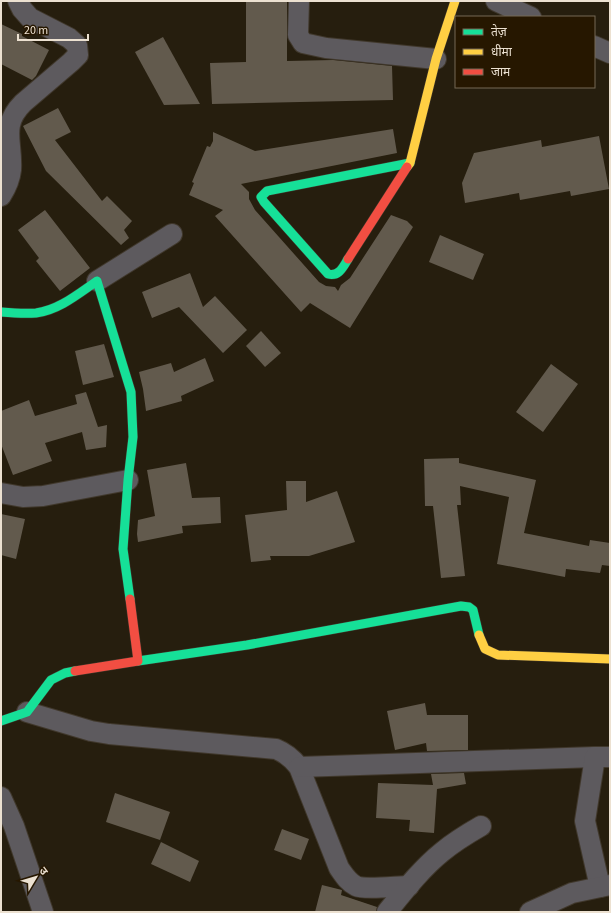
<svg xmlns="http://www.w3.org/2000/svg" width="611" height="913" viewBox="0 0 611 913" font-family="'Source Sans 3','Noto Sans Devanagari',sans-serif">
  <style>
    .building { fill: #625a4d }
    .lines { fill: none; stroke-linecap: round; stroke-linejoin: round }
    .street-casing { stroke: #40382c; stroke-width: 22 }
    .fast-casing { stroke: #40382c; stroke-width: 10 }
    .slow-casing { stroke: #40382c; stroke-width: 10 }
    .jam-casing { stroke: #40382c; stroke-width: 10 }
    .street { stroke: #5d5a5e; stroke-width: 20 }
    .fast { stroke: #16e098; stroke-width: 9 }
    .slow { stroke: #ffcf43; stroke-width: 9 }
    .jam { stroke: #f24e42; stroke-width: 9 }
  </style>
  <rect width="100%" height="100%" fill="#261e0e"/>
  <!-- building -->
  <g class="building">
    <polygon points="246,1 287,1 287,61 333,60 392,66 393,100 212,104 210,63 246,62"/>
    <polygon points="1,24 22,34 22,36 49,50 36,76 32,80 1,64"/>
    <polygon points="163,37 200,104 164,105 135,52"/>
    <polygon points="58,108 71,132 55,140 102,201 107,196 132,221 124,230 129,238 121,245 46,171 23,126"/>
    <polygon points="393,129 397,153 241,184 249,192 249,199 255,210 319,282 326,286 335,287 338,291 341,285 350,278 391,215 407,221 413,227 350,328 310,303 301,312 215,216 223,210 189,195 194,183 192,182 207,146 210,147 213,141 213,132 255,151"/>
    <polygon points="599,136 609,189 571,196 570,191 520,200 519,193 465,203 462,183 474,153 541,140 542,147"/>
    <polygon points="45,210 90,268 60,291 36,261 39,258 18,230"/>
    <polygon points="440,235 484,254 473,280 429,262"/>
    <polygon points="190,273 203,307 215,296 247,330 223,353 179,307 152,318 142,292"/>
    <polygon points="261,331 281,353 265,367 246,346"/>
    <polygon points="104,344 114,377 83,385 75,351"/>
    <polygon points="205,358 214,381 181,396 182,401 146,411 143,389 139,372 171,363 174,372"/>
    <polygon points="551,364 578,384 543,432 516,412"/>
    <polygon points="86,392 98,427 107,425 106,447 86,450 82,432 45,443 52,461 13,475 1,444 1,411 29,400 35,416 77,404 75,395"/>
    <polygon points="459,458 459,463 536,480 524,533 589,546 590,540 610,543 610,566 602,565 600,573 566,569 565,577 497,564 509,497 460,486 461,505 457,505 465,576 441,578 433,506 425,506 424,459"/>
    <polygon points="186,463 192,498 220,497 221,523 182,526 183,533 138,542 137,534 138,520 155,516 147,470"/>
    <polygon points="286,481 306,481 306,502 337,491 355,542 309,556 270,556 271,560 251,562 245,515 287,510"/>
    <polygon points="1,514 25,519 16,559 1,555"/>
    <polygon points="425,703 427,715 468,715 468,750 427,751 426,743 395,750 387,711"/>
    <polygon points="464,773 466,784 437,789 434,833 409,831 410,820 376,818 378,783 433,785 431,774"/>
    <polygon points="115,793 170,812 160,840 106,822"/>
    <polygon points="282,829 309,839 301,860 274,850"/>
    <polygon points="161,842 199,861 190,882 151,864"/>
    <polygon points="322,885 342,890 341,895 377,907 376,912 315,912"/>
  </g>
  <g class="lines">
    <!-- street casing -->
    <g class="street-casing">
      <g id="street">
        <polyline points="299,1 298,35 303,43 326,48 436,59"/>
        <polyline points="496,1 531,17"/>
        <polyline points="594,46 610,53"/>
        <path d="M1,196c5,-8 9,-16 10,-26 2,-28 -11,-44 12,-67l48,-41 7,-7 -1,-10 -8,-7 -39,-20 -8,-9 -4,-8"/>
        <polyline points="97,281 172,234"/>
        <polyline points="1,493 23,497 43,496 128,480"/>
        <path d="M27,712l64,19 18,3 167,15c10,4 16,9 23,18l40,101c5,7 9,14 17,18 9,4 41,0 53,0"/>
        <polyline points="299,767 595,757"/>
        <polyline points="1,797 14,826 43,912"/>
        <polyline points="600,887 585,821 595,757 610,757"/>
        <path d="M387,912c17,-21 34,-43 55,-60 12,-10 25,-18 39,-26"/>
        <polyline points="530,912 572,893 610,885"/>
      </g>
    </g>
    <!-- fast casing -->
    <g class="fast-casing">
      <g id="fast">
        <path d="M348,259c-5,8 -9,18 -20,15l-64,-72 -3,-5 6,-6 143,-28"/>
        <path d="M1,312c11,1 23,2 35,1 23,-3 42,-19 61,-32l34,111 2,45 -5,43 -5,69 7,50"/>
        <polyline points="138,661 247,645 461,606 469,607 473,610 479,635"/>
        <polyline points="1,721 27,712 51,680 65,673 75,671"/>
      </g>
    </g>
    <!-- slow casing -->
    <g class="slow-casing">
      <g id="slow">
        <polyline points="407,167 410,163 436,59 455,1"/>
        <polyline points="479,635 485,649 498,655 610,659"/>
      </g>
    </g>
    <!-- jam casing -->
    <g class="jam-casing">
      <g id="jam">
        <polyline points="348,259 407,167"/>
        <polyline points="75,671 138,661 130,599"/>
      </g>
    </g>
    <!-- street -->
    <use href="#street" class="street"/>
    <!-- fast -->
    <use href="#fast" class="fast"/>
    <!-- slow -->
    <use href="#slow" class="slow"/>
    <!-- jam -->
    <use href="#jam" class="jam"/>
  </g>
  <!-- border -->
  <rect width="611" height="913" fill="none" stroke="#ece1d1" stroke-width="4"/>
  <!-- legend -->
  <rect x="455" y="16" width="140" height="72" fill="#261700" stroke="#756854"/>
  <rect x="463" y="29" width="20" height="6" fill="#16e098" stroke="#756854"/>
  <text x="491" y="36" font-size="12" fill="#ece1d1">तेज़</text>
  <rect x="463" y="49" width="20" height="6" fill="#ffcf43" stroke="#756854"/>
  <text x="491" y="56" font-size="12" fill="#ece1d1">धीमा</text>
  <rect x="463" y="69" width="20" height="6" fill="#f24e42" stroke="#756854"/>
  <text x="491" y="76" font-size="12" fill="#ece1d1">जाम</text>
  <!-- north arrow -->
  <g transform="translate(36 877) rotate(52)" stroke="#261700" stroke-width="3" paint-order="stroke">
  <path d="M0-3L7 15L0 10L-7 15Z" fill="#ece1d1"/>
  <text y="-6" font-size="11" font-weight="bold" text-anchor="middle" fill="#ece1d1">उ</text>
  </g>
  <!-- scale -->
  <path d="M18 34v6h70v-6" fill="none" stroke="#ece1d1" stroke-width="2"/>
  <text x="24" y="34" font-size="12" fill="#ece1d1" stroke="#261700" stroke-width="3" paint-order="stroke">20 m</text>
</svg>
